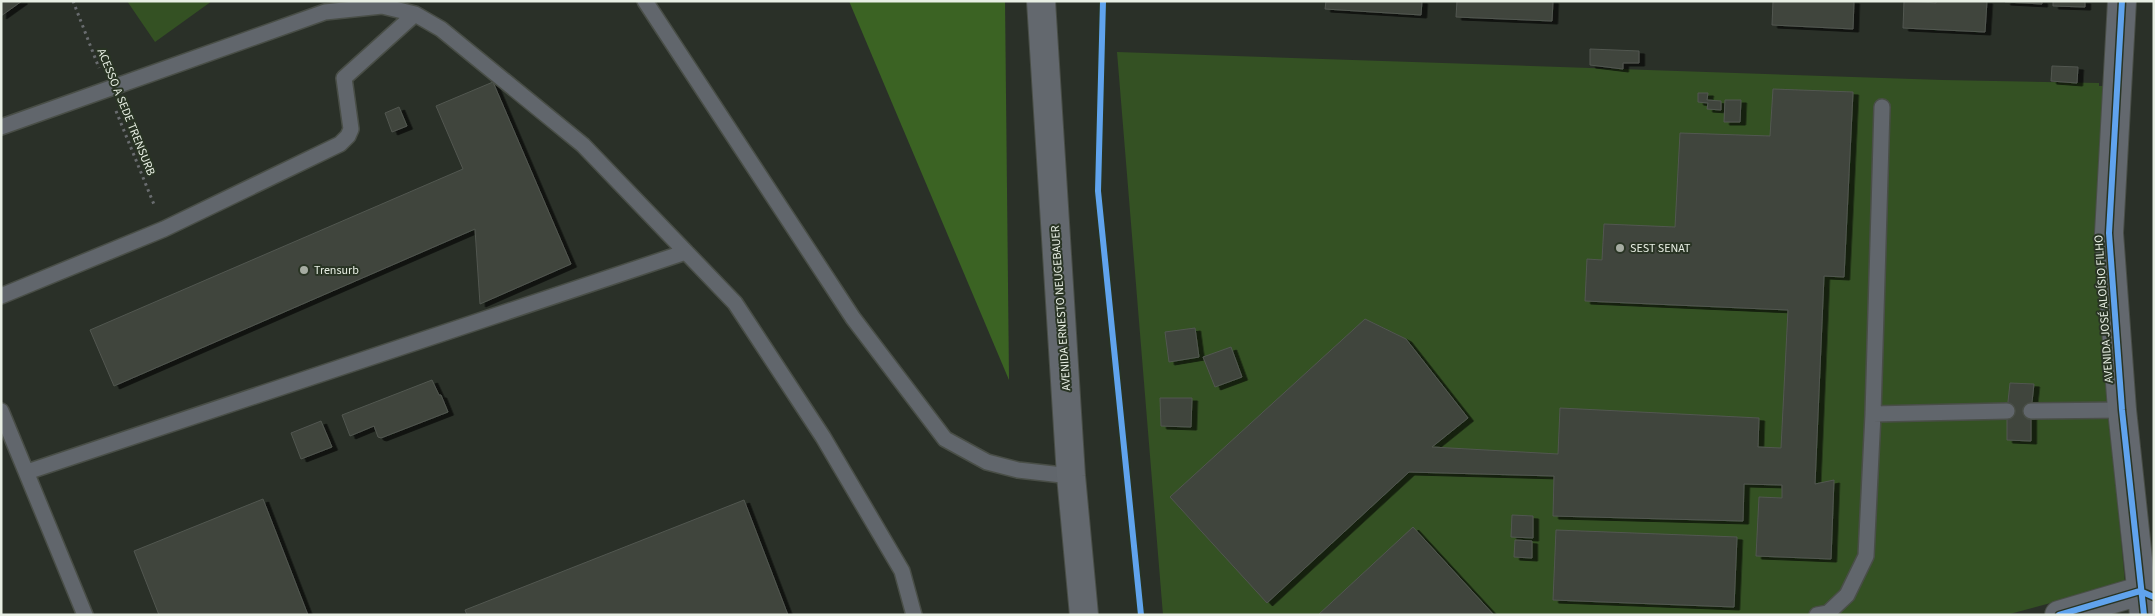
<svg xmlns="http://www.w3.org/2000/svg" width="2155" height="616" viewBox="0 0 2155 616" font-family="'Source Sans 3',sans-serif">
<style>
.green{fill:#345123}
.forest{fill:#3b6323}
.building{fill:#3f443d;stroke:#525750;filter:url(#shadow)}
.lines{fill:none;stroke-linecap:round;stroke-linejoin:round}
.lane-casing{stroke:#494e47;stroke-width:18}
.secondary-casing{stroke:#494e47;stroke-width:30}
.path{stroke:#696c6f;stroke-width:3;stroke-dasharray:2.5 4;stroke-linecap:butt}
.lane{stroke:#61666c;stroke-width:15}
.secondary{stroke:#63686e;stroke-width:28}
.cycleway-casing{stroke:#293424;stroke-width:9}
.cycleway{stroke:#60a3ed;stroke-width:6}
.poi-dot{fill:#a6aca2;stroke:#293424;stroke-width:2}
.labels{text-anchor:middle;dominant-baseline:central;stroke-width:4;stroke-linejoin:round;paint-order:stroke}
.street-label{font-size:12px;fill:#e8efe4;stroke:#293424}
.poi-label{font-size:12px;fill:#e8efe4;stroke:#293424;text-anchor:start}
</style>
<defs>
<filter id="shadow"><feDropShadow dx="5.5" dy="3" stdDeviation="0" flood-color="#0009"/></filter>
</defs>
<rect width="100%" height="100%" fill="#2a3028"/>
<path class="green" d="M 127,1 L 212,1 L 155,42 Z
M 1117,52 L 1943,80 L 2099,83 L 2099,86 L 2105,86 L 2109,410 L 2125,583 L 2006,615 L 1163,615 Z"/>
<path class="forest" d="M 849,1 L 1005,1 L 1009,380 Z"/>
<path class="building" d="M 1,1 L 22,1 L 1,16 Z
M 1326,1 L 1422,1 L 1421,15 L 1325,9 Z
M 1457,1 L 1553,1 L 1552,21 L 1456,17 Z
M 1773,1 L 1854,1 L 1853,29 L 1772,25 Z
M 1904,1 L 1936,3 L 1936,1 L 1987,1 L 1985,32 L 1903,28 Z
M 2005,1 L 2042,1 L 2042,4 L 2005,2 Z
M 2053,1 L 2085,1 L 2085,7 L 2053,6 Z
M 1590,49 L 1639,51 L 1639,63 L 1623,63 L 1623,69 L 1590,65 Z
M 2052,66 L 2078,67 L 2077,83 L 2051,81 Z
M 493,82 L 571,264 L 480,304 L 475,229 L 114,386 L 90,330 L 463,169 L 436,106 Z
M 1773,89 L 1853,92 L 1844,277 L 1824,276 L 1815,484 L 1834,480 L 1831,559 L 1756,556 L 1759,497 L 1782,498 L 1782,485 L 1744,484 L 1743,521 L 1553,516 L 1554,476 L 1409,472 L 1267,603 L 1170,497 L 1365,319 L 1406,339 L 1468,418 L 1432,447 L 1558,454 L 1560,408 L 1759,418 L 1758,447 L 1781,448 L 1788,310 L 1585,301 L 1587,259 L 1602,260 L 1604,224 L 1675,227 L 1680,133 L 1770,136 Z
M 1698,93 L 1708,93 L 1707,100 L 1721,101 L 1721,110 L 1707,109 L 1708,103 L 1698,102 Z
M 1725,100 L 1741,100 L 1740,122 L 1724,122 Z
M 399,107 L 407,126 L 392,132 L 385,113 Z
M 1195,328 L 1199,357 L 1169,362 L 1165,332 Z
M 1231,347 L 1242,377 L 1215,387 L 1203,357 Z
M 432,380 L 439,395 L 441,395 L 448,412 L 381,438 L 378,437 L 374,426 L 350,436 L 342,415 Z
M 2010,383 L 2034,384 L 2031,411 L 2031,441 L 2007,440 L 2007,411 Z
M 1160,398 L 1192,398 L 1191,427 L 1161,426 Z
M 321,421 L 332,447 L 301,459 L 291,433 Z
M 263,499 L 308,615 L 159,615 L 134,551 Z
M 744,500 L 788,615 L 467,615 L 465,610 Z
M 1512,515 L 1533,516 L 1533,538 L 1511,537 Z
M 1413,527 L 1494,615 L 1318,615 Z
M 1556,530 L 1737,537 L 1734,607 L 1553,600 Z
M 1515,540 L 1532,541 L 1532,558 L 1514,557 Z"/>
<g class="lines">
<defs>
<path id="lane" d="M 645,1 L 853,318 L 945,439 L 987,462 L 1018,470 L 1071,476
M 1,127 L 325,12 L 382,6 L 415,14 L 441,29 L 583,145 L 735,303 L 823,437 L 902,571 L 914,615
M 1,296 L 164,229 L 340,144 L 348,136 L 351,129 L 344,78 L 415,14
M 1,411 L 85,615
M 2031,411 L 2122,410
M 1873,414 L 2007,411
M 27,472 L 686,252
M 1817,615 L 1828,613 L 1847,595 L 1866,556 L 1873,414 L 1882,107"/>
<path id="secondary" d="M 1041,1 L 1071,476 L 1084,615
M 2122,1 L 2109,233 L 2122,410 L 2144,615
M 2059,615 L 2140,591 L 2154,597"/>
</defs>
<use href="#lane" class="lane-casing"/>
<use href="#secondary" class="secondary-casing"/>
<path class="path" d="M 73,1 L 99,68
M 116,111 L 155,207"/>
<use href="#lane" class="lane"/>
<use href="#secondary" class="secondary"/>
<defs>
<path id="cycleway" d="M 1103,1 L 1098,191 L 1141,615
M 2122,1 L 2109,233 L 2122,410 L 2144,615
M 2059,615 L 2140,591 L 2154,597"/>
</defs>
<use href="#cycleway" class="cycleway-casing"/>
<use href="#cycleway" class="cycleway"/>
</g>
<g class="poi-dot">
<circle cx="1620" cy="248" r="5"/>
<circle cx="304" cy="270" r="5"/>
</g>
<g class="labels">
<g class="street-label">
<text transform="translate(126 112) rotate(68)">ACESSO A SEDE TRENSURB</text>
<text transform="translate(1061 308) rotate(-94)">AVENIDA ERNESTO NEUGEBAUER</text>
<text transform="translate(2104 309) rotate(-94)">AVENIDA JOSÉ ALOÍSIO FILHO</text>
</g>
<g class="poi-label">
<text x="1630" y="248">SEST SENAT</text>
<text x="314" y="270">Trensurb</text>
</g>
</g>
<rect width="2155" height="616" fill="none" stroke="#e8efe4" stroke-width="5"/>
</svg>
